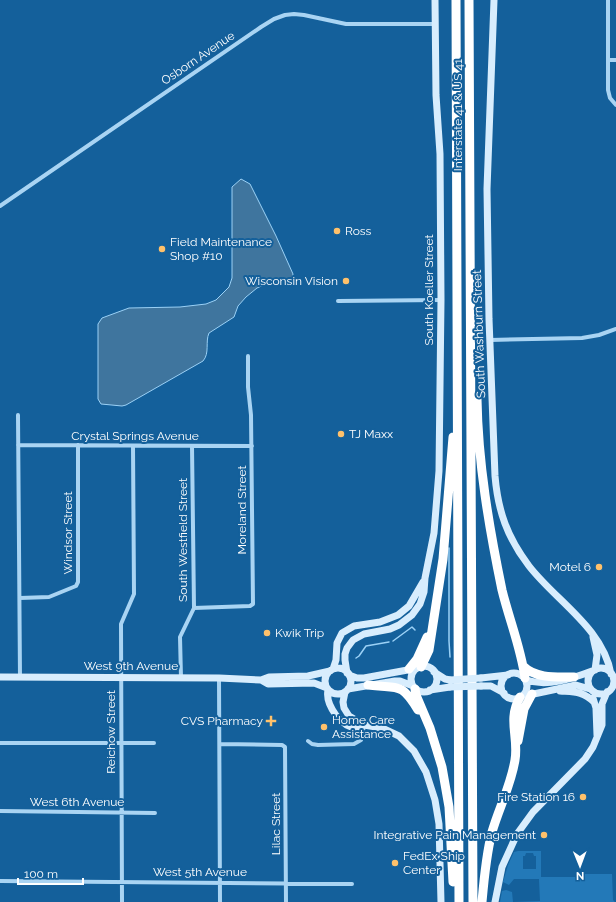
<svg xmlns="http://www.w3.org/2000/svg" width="616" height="902" viewBox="0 0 616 902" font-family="Raleway,sans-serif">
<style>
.green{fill:#2379b8;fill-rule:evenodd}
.water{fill:#3f759e;stroke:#9bd1f6}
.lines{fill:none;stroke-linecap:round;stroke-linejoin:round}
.stream{stroke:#9bd1f6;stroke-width:1.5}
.street{stroke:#a9d4f3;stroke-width:4}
.secondary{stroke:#d8edfd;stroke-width:7}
.highway{stroke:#fff;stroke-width:9}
.secondary-bridge{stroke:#d8edfd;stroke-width:7}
.poi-dot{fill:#ffc16b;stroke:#14609b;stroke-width:1.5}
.labels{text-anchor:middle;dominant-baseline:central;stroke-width:4;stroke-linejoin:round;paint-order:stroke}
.street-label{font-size:12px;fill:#fff;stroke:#14609b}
.poi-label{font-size:12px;fill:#fff;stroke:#14609b;text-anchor:start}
</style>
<rect width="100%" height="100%" fill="#14609b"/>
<path class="green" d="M 518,851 L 541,851 L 541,877 L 576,877 L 583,874 L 612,874 L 613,900 L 615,902 L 500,902 L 502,891 L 506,890 L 512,892 L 513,902 L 540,901 L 539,879 L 514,879 L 509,885 L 503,882 L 508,865 L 514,852 ZM 526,853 L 533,853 L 534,856 L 536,856 L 536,869 L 523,869 L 523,856 L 525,856 Z"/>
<path class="water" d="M 241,179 L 250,184 L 276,236 L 293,274 L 292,280 L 288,281 L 283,281 L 266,284 L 257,288 L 246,297 L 238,306 L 234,317 L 209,333 C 205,342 210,353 203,361 L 126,405 L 122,406 L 101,404 L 98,399 L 98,324 L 102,318 L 129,308 L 180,307 L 206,304 L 216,300 L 229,287 L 232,278 L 232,187 Z"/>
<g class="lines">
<path class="stream" d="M 449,548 L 449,641 L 450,657
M 393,641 L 412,627 L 415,630
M 356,658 L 359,656 L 366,646 L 389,642"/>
<path class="street" d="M 608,0 L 608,90 L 610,98 L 616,105
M 608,60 L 616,60
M 0,206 L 261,27 L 274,19 L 285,15 L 294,14 L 304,15 L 346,24 L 436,24
M 338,301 L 441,300
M 490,340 L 582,338 L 599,335 L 616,329
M 18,415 L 20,677
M 18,445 L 252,446
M 20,598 L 49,597 L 76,586 L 78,582 L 78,445
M 194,608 L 250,606 L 253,604 L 251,415 L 248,387 L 248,356
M 181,678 L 180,637 L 194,608 L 192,446
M 219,678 L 220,902
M 308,741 L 312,744 L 318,745 L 354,744 L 361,740 L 364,726
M 0,743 L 154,743
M 220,744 L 282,745 L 285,747 L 286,902
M 0,811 L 155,813
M 0,881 L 352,884
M 122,902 L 121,624 L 134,594 L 133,446"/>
<path class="secondary" d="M 494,0 L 487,189 L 489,319 L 495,476 C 498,511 507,537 529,566 C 556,601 603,628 611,674
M 593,637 L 597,655 L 595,670
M411 679a13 13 0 1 1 26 0a13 13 0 1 1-26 0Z
M325 681a13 13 0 1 1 26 0a13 13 0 1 1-26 0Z
M588 681a13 13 0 1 1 26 0a13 13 0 1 1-26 0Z
M 333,669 L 336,660 L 337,643 L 342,633 L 354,626 L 380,622 L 398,615 L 409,606 L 423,582
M 434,672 L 445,679 L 450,680
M 347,673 L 345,660 L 345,654 L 347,648 L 353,640 L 364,634 L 390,629 L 399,625 L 412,615 L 420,604 L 424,592 L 425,578 L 434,533 L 439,471 L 441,300 L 440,154 L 436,95 L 435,0
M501 686a13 13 0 1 1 26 0a13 13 0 1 1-26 0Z
M 349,675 L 357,678 L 364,678 L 413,669
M 0,677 L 219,678 L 261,680 L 268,684 L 314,683 L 327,688
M 481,678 L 508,675
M 261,680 L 269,677 L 308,676 L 330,671
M 526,680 C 547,687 571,679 592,671
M 481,686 L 491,686 L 504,693
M 348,689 L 395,681 L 400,681 L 413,686
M 328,690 C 325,705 342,729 358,728 C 360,728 362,726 364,725
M 430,690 L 450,687
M 560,691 C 574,692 583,691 594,702
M 345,692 L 343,702 L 344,708 L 349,716 L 364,725 L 382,728 L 399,736 L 414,751 L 426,772 L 435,800 L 439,824 L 441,902
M 529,695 L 576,685 L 590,689
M 593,698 L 596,708 L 597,735
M 495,902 L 502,867 L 517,834 L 533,812 L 585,759 L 593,747 L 602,725 L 602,704 L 607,692"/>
<path class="highway" d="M 456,0 L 459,902
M 469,0 L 473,902
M 477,399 C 478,463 489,527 502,590 C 509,619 521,648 525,678
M 523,666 C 536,679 557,677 574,677
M 421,667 L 429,650 L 443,559 L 453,437
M 409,669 L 417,659 L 427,637
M 368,685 C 398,689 401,681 418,710
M 415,689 L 416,695 L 430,728 L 442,767 L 449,807 L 453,882
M 518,741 L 524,709 L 532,694
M 482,902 C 484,879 486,855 492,832 C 499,808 511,785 515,760 C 519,737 507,720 520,697"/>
<path class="secondary-bridge" d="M 450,680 L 481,678
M 450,687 L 481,686"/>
</g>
<g class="poi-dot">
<circle cx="337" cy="231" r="4"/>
<circle cx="162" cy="249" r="4"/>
<circle cx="346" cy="281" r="4"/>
<circle cx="341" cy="434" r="4"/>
<circle cx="599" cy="567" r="4"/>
<circle cx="267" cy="633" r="4"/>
<path d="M269 715h4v4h4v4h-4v4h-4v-4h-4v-4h4z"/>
<circle cx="324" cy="727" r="4"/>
<circle cx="583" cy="797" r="4"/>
<circle cx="544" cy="835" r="4"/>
<circle cx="395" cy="863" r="4"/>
</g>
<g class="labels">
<g class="street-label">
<text transform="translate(198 58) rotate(-34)">Osborn Avenue</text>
<text transform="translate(458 115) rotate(-90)">Interstate 41 &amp; US 41</text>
<text transform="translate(429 290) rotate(-90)">South Koeller Street</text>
<text transform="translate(479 334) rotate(-92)">South Washburn Street</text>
<text x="135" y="436">Crystal Springs Avenue</text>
<text transform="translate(242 510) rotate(-90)">Moreland Street</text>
<text transform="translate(68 533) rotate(-90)">Windsor Street</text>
<text transform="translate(183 540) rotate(-90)">South Westfield Street</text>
<text x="131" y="666">West 9th Avenue</text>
<text transform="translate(111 732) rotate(-90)">Reichow Street</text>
<text x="77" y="802">West 6th Avenue</text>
<text transform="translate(276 824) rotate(-90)">Lilac Street</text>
<text x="200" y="872">West 5th Avenue</text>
</g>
<g class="poi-label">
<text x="345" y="231">Ross</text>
<text x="170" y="242">Field Maintenance<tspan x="170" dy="14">Shop #10</tspan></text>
<text x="338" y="281" text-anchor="end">Wisconsin Vision</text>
<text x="349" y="434">TJ Maxx</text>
<text x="591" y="567" text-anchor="end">Motel 6</text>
<text x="275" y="633">Kwik Trip</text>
<text x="332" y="720">Home Care<tspan x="332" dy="14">Assistance</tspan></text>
<text x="263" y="721" text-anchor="end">CVS Pharmacy</text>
<text x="575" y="797" text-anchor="end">Fire Station 16</text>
<text x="536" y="835" text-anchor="end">Integrative Pain Management</text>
<text x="403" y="856">FedEx Ship<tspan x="403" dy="14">Center</tspan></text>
</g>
</g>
<g transform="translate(580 866) rotate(179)" stroke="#14609b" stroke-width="3" paint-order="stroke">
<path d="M0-3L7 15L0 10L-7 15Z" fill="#ffffff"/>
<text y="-6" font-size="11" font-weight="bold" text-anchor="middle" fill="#ffffff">N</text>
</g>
<path d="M18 878v6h65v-6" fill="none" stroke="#ffffff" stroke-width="2"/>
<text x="24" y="878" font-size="12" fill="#ffffff" stroke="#14609b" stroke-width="3" paint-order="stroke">100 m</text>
</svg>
